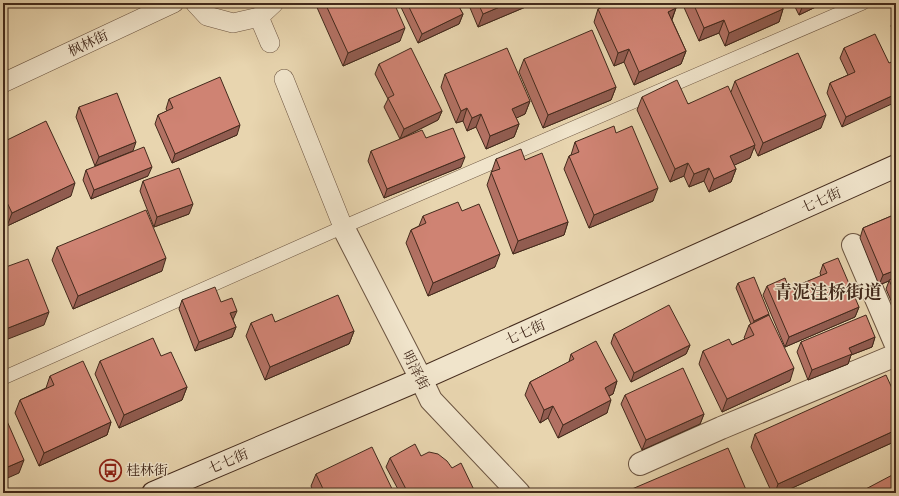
<svg xmlns="http://www.w3.org/2000/svg" width="899" height="496" viewBox="0 0 899 496" font-family="'EB Garamond','Noto Serif SC',serif">
<style>
.lines{fill:none;stroke-linecap:round;stroke-linejoin:round}
.service-casing{stroke:#6c5541;stroke-width:14}
.pedestrian-casing{stroke:#6c5541;stroke-width:20}
.minor-casing{stroke:#6c5541;stroke-width:24}
.tertiary-casing{stroke:#6c5541;stroke-width:24}
.secondary-casing{stroke:#432a1c;stroke-width:24}
.service{stroke:#f0e4cb;stroke-width:13}
.pedestrian{stroke:#f0e4cb;stroke-width:19}
.minor{stroke:#f0e4cb;stroke-width:22}
.tertiary{stroke:#f0e4cb;stroke-width:22}
.secondary{stroke:#f0e4cb;stroke-width:22}
.wall{fill:#b27163;stroke:#432a1c}
.shaded-wall{fill:#915c50;stroke:#432a1c}
.building{fill:#cf8373;stroke:#432a1c}
.labels{text-anchor:middle;dominant-baseline:central;stroke-width:3;stroke-linejoin:round;paint-order:stroke}
.street-label{font-size:14px;fill:#432a1c;stroke:#f0e4cb}
.poi-label{font-size:14px;fill:#432a1c;stroke:#f0e4cb;text-anchor:start}
.district-label{font-size:18px;font-weight:bold;fill:#432a1c;stroke:#f0e4cb}
</style>
<rect width="100%" height="100%" fill="#e8d5af"/>
<filter id="stains"><feTurbulence type="fractalNoise" baseFrequency=".005" numOctaves="4"/><feColorMatrix values="0 0 0 0 .2 0 0 0 0 .09 0 0 0 0 .02 0 0 0 .5 -.17"/></filter>
<radialGradient id="worn" r=".72"><stop offset=".6" stop-color="#630" stop-opacity="0"/><stop offset="1" stop-color="#630" stop-opacity=".3"/></radialGradient>
<g class="lines">
<defs>
<path id="service" d="M 3,378 L 343,227 L 863,3"/>
<path id="pedestrian" d="M 195,3 L 207,16 L 233,23 L 259,17 L 274,3
M 259,17 L 270,43
M 284,79 L 343,227
M 3,83 L 174,3"/>
<path id="minor" d="M 853,245 L 896,345
M 640,464 L 721,428 L 896,355"/>
<path id="tertiary" d="M 343,227 L 421,379 L 431,400 L 519,493"/>
<path id="secondary" d="M 153,493 L 421,379 L 896,166"/>
</defs>
<use href="#service" class="service-casing"/>
<use href="#pedestrian" class="pedestrian-casing"/>
<use href="#minor" class="minor-casing"/>
<use href="#tertiary" class="tertiary-casing"/>
<use href="#secondary" class="secondary-casing"/>
<use href="#service" class="service"/>
<use href="#pedestrian" class="pedestrian"/>
<use href="#minor" class="minor"/>
<use href="#tertiary" class="tertiary"/>
<use href="#secondary" class="secondary"/>
</g>
<path class="wall" d="M 315,3 L 394,3 L 400,41 L 343,66 Z
M 399,3 L 457,3 L 463,14 L 459,24 L 418,43 Z
M 468,3 L 535,3 L 478,27 Z
M 682,3 L 781,3 L 783,9 L 779,22 L 725,46 L 719,33 L 699,41 Z
M 793,3 L 824,3 L 799,15 Z
M 676,8 L 672,20 L 686,51 L 681,64 L 634,85 L 624,62 L 614,66 L 594,22 L 598,9 Z
M 896,13 L 896,37 L 891,26 Z
M 844,48 L 889,63 L 842,127 L 827,93 L 830,83 L 848,75 L 840,58 Z
M 524,59 L 616,87 L 611,100 L 543,128 L 519,72 Z
M 379,64 L 442,111 L 438,120 L 400,139 L 384,107 L 388,99 L 375,74 Z
M 445,74 L 530,101 L 525,114 L 516,118 L 519,124 L 514,137 L 486,149 L 476,127 L 467,131 L 463,121 L 456,123 L 441,87 Z
M 735,81 L 821,128 L 758,156 L 754,147 L 750,158 L 734,165 L 736,169 L 731,182 L 709,192 L 704,181 L 689,187 L 684,176 L 670,182 L 637,110 L 642,97 L 688,104 L 731,92 Z
M 169,99 L 237,135 L 172,163 L 155,124 L 158,115 L 167,111 L 166,109 Z
M 79,107 L 133,151 L 95,166 L 76,117 Z
M 616,133 L 653,201 L 589,228 L 564,169 L 569,156 L 571,155 L 575,142 Z
M 426,138 L 461,167 L 384,198 L 368,161 L 371,151 Z
M 3,142 L 71,196 L 7,226 L 3,217 Z
M 496,159 L 525,160 L 568,222 L 564,235 L 513,254 L 487,185 Z
M 86,170 L 148,176 L 91,199 L 83,180 Z
M 143,181 L 189,214 L 154,227 L 140,191 Z
M 896,214 L 896,312 L 886,289 L 889,281 L 879,285 L 860,238 L 863,228 Z
M 423,216 L 495,267 L 428,296 L 406,243 L 411,230 L 419,226 Z
M 57,247 L 162,271 L 73,309 L 52,260 Z
M 823,264 L 859,307 L 855,317 L 785,347 L 763,295 L 767,286 L 789,289 L 821,276 L 820,273 Z
M 738,283 L 769,316 L 790,381 L 722,412 L 699,364 L 703,351 L 732,345 L 745,339 L 744,338 L 749,325 L 751,324 L 736,288 Z
M 182,300 L 221,302 L 233,320 L 236,327 L 232,337 L 195,351 L 179,309 Z
M 275,322 L 354,331 L 349,344 L 265,380 L 246,336 L 251,323 Z
M 614,334 L 690,345 L 686,354 L 631,382 L 611,343 Z
M 875,337 L 872,347 L 851,355 L 848,364 L 808,380 L 797,352 L 801,342 Z
M 571,354 L 617,381 L 613,394 L 609,396 L 607,413 L 558,438 L 548,418 L 540,423 L 525,395 L 530,382 L 569,362 Z
M 161,356 L 187,387 L 182,400 L 119,428 L 95,374 L 100,361 Z
M 50,376 L 111,422 L 107,435 L 39,466 L 15,413 L 20,400 L 46,388 Z
M 625,395 L 704,414 L 700,424 L 642,450 L 621,404 Z
M 896,397 L 896,441 L 781,493 L 772,493 L 751,447 L 755,434 Z
M 421,456 L 475,493 L 400,493 L 386,467 L 390,458 Z
M 316,474 L 394,493 L 314,493 L 311,486 Z"/>
<path class="shaded-wall" d="M 509,3 L 535,3 L 478,27 L 483,14 Z
M 808,3 L 824,3 L 799,15 L 803,5 Z
M 676,8 L 671,21 L 668,12 Z
M 783,9 L 779,22 L 725,46 L 729,33 Z
M 463,14 L 459,24 L 418,43 L 422,34 Z
M 6,17 L 3,25 L 3,18 Z
M 724,20 L 719,33 L 699,41 L 704,28 Z
M 405,28 L 400,41 L 343,66 L 348,53 Z
M 629,49 L 624,62 L 614,66 L 618,53 Z
M 686,51 L 681,64 L 634,85 L 639,72 Z
M 616,87 L 611,100 L 543,128 L 548,115 Z
M 896,94 L 896,102 L 842,127 L 846,117 Z
M 530,101 L 525,114 L 508,122 L 512,109 Z
M 467,108 L 463,121 L 456,123 L 461,111 Z
M 442,111 L 438,120 L 400,139 L 404,129 Z
M 481,114 L 476,127 L 467,131 L 472,118 Z
M 826,115 L 821,128 L 758,156 L 763,143 Z
M 519,124 L 514,137 L 486,149 L 490,136 Z
M 240,125 L 237,135 L 172,163 L 175,154 Z
M 136,142 L 133,151 L 95,166 L 99,157 Z
M 755,145 L 750,158 L 726,169 L 730,156 Z
M 465,157 L 461,167 L 384,198 L 387,189 Z
M 688,163 L 684,176 L 670,182 L 675,169 Z
M 152,167 L 148,176 L 91,199 L 94,190 Z
M 709,168 L 704,181 L 689,187 L 694,174 Z
M 736,169 L 731,182 L 709,192 L 714,179 Z
M 75,183 L 71,196 L 7,226 L 12,213 Z
M 658,188 L 653,201 L 589,228 L 594,215 Z
M 193,204 L 189,214 L 154,227 L 157,217 Z
M 568,222 L 564,235 L 513,254 L 518,241 Z
M 500,254 L 495,267 L 428,296 L 433,283 Z
M 166,258 L 162,271 L 73,309 L 78,296 Z
M 896,270 L 896,278 L 879,285 L 883,275 Z
M 859,307 L 855,317 L 785,347 L 789,337 Z
M 237,311 L 233,320 L 230,313 Z
M 49,312 L 44,325 L 3,341 L 3,330 Z
M 769,314 L 768,319 L 752,326 L 754,321 Z
M 236,327 L 232,337 L 195,351 L 199,342 Z
M 354,331 L 349,344 L 265,380 L 270,367 Z
M 875,337 L 872,347 L 851,355 L 848,364 L 808,380 L 812,370 L 849,348 Z
M 690,345 L 686,354 L 631,382 L 634,373 Z
M 794,368 L 790,381 L 722,412 L 727,399 Z
M 617,381 L 613,394 L 600,400 L 605,388 Z
M 187,387 L 182,400 L 119,428 L 124,415 Z
M 611,400 L 607,413 L 558,438 L 563,425 Z
M 553,406 L 548,418 L 540,423 L 544,410 Z
M 704,414 L 700,424 L 642,450 L 646,440 Z
M 111,422 L 107,435 L 39,466 L 44,453 Z
M 896,430 L 896,441 L 781,493 L 775,493 L 778,484 Z
M 24,460 L 19,473 L 3,480 L 3,469 Z"/>
<path class="building" d="M 325,3 L 394,3 L 405,28 L 348,53 Z
M 407,3 L 457,3 L 463,14 L 422,34 Z
M 478,3 L 509,3 L 483,14 Z
M 611,3 L 674,3 L 676,8 L 668,12 L 686,51 L 639,72 L 629,49 L 618,53 L 598,9 Z
M 693,3 L 781,3 L 783,9 L 729,33 L 724,20 L 704,28 Z
M 802,3 L 808,3 L 803,5 Z
M 3,10 L 6,17 L 3,18 Z
M 592,30 L 616,87 L 548,115 L 524,59 Z
M 875,34 L 889,63 L 896,60 L 896,94 L 846,117 L 830,83 L 855,72 L 844,48 Z
M 411,48 L 442,111 L 404,129 L 388,98 L 394,95 L 379,64 Z
M 507,48 L 530,101 L 512,109 L 519,124 L 490,136 L 481,114 L 472,118 L 467,108 L 461,111 L 445,74 Z
M 798,53 L 826,115 L 763,143 L 735,81 Z
M 220,77 L 240,125 L 175,154 L 158,115 L 173,108 L 169,99 Z
M 677,80 L 688,104 L 728,86 L 755,145 L 730,156 L 736,169 L 714,179 L 709,168 L 694,174 L 688,163 L 675,169 L 642,97 Z
M 117,93 L 136,142 L 99,157 L 79,107 Z
M 46,121 L 75,183 L 12,213 L 3,194 L 3,142 Z
M 614,126 L 616,133 L 632,126 L 658,188 L 594,215 L 569,156 L 579,152 L 575,142 Z
M 453,128 L 465,157 L 387,189 L 371,151 L 422,130 L 426,138 Z
M 144,147 L 152,167 L 94,190 L 86,170 Z
M 521,149 L 525,160 L 542,153 L 568,222 L 518,241 L 491,172 L 500,169 L 496,159 Z
M 179,168 L 193,204 L 157,217 L 143,181 Z
M 458,202 L 462,211 L 479,204 L 500,254 L 433,283 L 411,230 L 426,223 L 423,216 Z
M 146,210 L 166,258 L 78,296 L 57,247 Z
M 896,214 L 896,270 L 883,275 L 863,228 Z
M 838,258 L 859,307 L 789,337 L 767,286 L 785,278 L 789,289 L 827,273 L 823,264 Z
M 28,259 L 49,312 L 3,330 L 3,268 Z
M 754,277 L 769,314 L 754,321 L 738,283 Z
M 896,277 L 896,295 L 889,280 Z
M 215,287 L 221,302 L 232,298 L 237,311 L 230,313 L 236,327 L 199,342 L 182,300 Z
M 338,295 L 354,331 L 270,367 L 251,323 L 272,314 L 275,322 Z
M 669,305 L 690,345 L 634,373 L 614,334 Z
M 769,315 L 794,368 L 727,399 L 703,351 L 729,339 L 732,345 L 754,335 L 749,325 Z
M 866,315 L 875,337 L 849,348 L 852,354 L 812,370 L 801,342 Z
M 153,338 L 161,356 L 171,352 L 187,387 L 124,415 L 100,361 Z
M 596,341 L 617,381 L 605,388 L 611,400 L 563,425 L 553,406 L 544,410 L 530,382 L 574,359 L 571,354 Z
M 83,361 L 111,422 L 44,453 L 20,400 L 54,385 L 50,376 Z
M 683,368 L 704,414 L 646,440 L 625,395 Z
M 886,375 L 896,397 L 896,430 L 778,484 L 755,434 Z
M 3,412 L 24,460 L 3,469 Z
M 415,444 L 421,456 L 429,452 L 438,454 L 447,461 L 452,468 L 461,463 L 475,492 L 474,493 L 408,493 L 390,458 Z
M 372,447 L 394,493 L 325,493 L 316,474 Z
M 728,448 L 747,492 L 743,493 L 625,493 L 625,492 Z
M 896,473 L 896,493 L 863,493 L 862,491 Z
M 307,489 L 309,493 L 297,493 Z
M 278,490 L 283,493 L 269,493 Z"/>
<defs>
<symbol id="bus-ring" viewBox="-11 -11 22 22"><circle r="9.5" fill="#f0e4cb" stroke="#8f2418" stroke-width="1.5"/><path d="M-5-6H5V4H4V6H2V4H-2V6H-4V4H-5ZM-3.5-4V0h7V-4ZM-3.5 1.2v1.5H-2V1.2ZM2 1.2v1.5H3.5V1.2Z" fill="#8f2418"/></symbol>
</defs>
<g fill-rule="evenodd">
<use href="#bus-ring" x="98" y="458" width="25" height="25"/>
</g>
<g class="labels">
<g class="street-label">
<text transform="translate(88 43) rotate(-25)">枫林街</text>
<text transform="translate(821 200) rotate(-24)">七七街</text>
<text transform="translate(525 332) rotate(-24)">七七街</text>
<text transform="translate(416 370) rotate(63)">明泽街</text>
<text transform="translate(228 461) rotate(-23)">七七街</text>
</g>
<g class="poi-label">
<text x="126" y="470">桂林街</text>
</g>
<g class="district-label">
<text x="828" y="291">青泥洼桥街道</text>
</g>
</g>
<rect width="899" height="496" fill="none" stroke="#e8d5af" stroke-width="16"/>
<rect x="4" y="4" width="891" height="488" fill="none" stroke="#432a1c" stroke-width="2"/>
<rect x="8" y="8" width="883" height="480" fill="none" stroke="#432a1c"/>
<rect width="100%" height="100%" filter="url(#stains)"/>
<rect width="100%" height="100%" fill="url(#worn)"/>
</svg>
